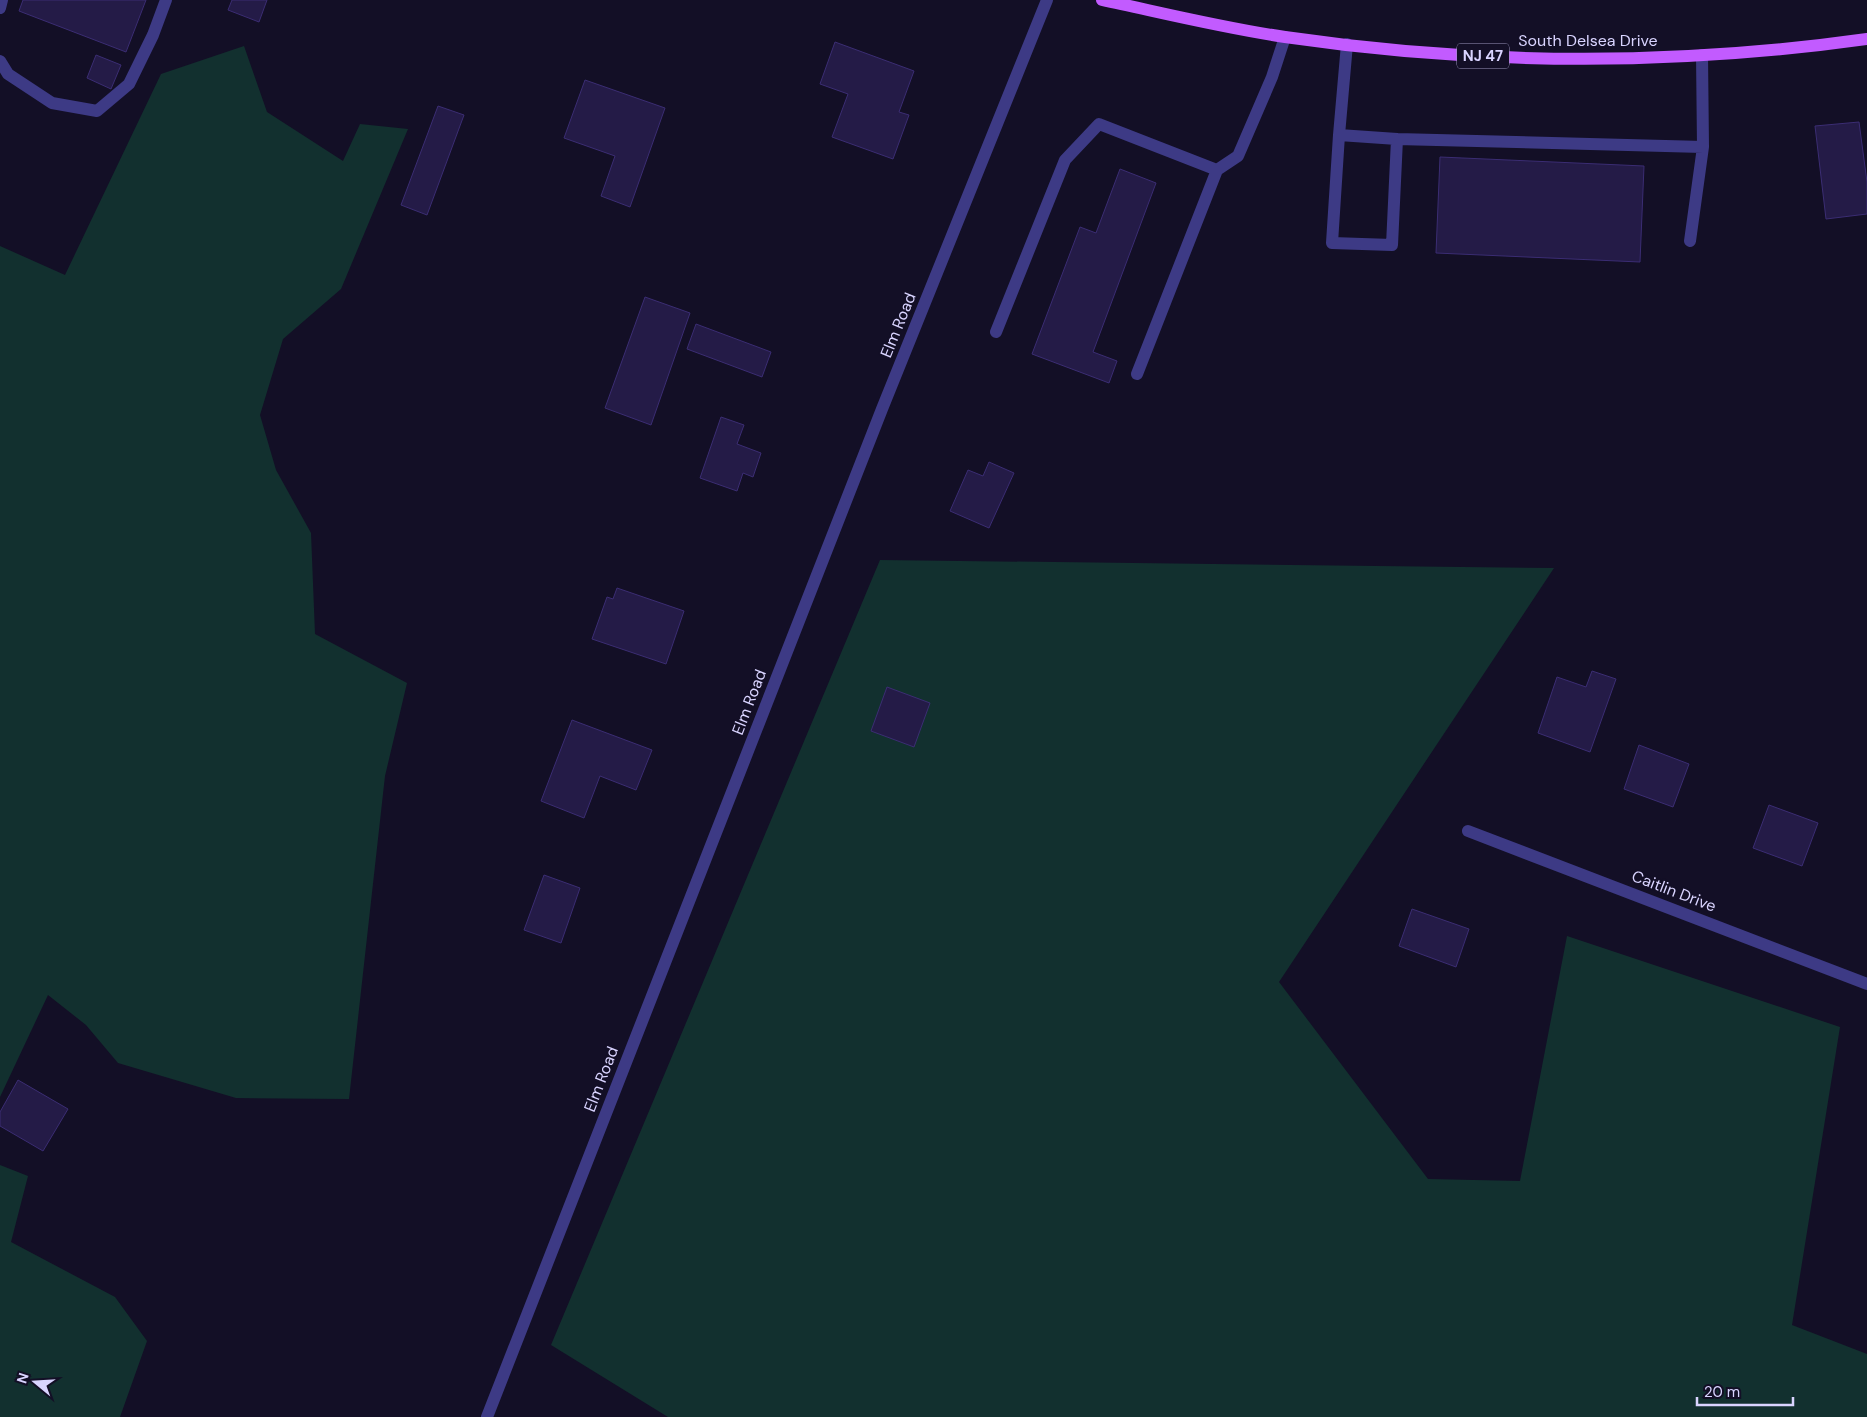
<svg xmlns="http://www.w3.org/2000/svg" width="1867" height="1417" viewBox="0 0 1867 1417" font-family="'DM Sans',sans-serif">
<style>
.green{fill:#12302f}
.building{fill:#241b47;stroke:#3b2d73}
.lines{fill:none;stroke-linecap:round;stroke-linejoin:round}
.minor{stroke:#3d3a85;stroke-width:12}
.major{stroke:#c25bff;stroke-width:12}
.labels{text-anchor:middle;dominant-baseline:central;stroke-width:4;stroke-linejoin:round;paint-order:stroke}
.shield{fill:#130f26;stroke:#9e99be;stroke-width:1}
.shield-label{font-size:15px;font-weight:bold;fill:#d9d4ff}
.street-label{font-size:16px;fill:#d9d4ff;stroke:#130f26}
</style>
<rect width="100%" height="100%" fill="#130f26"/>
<path class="green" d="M 244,46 L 267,112 L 343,161 L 360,124 L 408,129 L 341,289 L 283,339 L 260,415 L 276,470 L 311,533 L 315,634 L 407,683 L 385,776 L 349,1099 L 236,1098 L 118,1063 L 86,1025 L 48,995 L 0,1097 L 0,246 L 65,275 L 161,74 Z
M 880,560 L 1554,568 L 1279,982 L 1428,1179 L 1520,1181 L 1567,936 L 1840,1027 L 1792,1325 L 1867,1354 L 1867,1417 L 668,1417 L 551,1345 Z
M 0,1165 L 28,1176 L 11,1242 L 115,1297 L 147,1341 L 120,1417 L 0,1417 Z"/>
<path class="building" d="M 23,0 L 146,0 L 126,52 L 19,11 Z
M 232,0 L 267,0 L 259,22 L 228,10 Z
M 835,42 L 914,71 L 899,112 L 909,115 L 893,159 L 832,137 L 848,94 L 820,84 Z
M 96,55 L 121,65 L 111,89 L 87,78 Z
M 585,80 L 665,108 L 630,207 L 601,196 L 615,156 L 564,138 Z
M 438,106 L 464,115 L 427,215 L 401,205 Z
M 1859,122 L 1867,182 L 1867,214 L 1826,219 L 1815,126 Z
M 1440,157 L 1644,166 L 1640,262 L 1436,253 Z
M 1120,169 L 1156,183 L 1093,352 L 1117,361 L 1109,383 L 1032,354 L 1080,227 L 1096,233 Z
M 645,297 L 690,313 L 651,425 L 605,408 Z
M 696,324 L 771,352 L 762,377 L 687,349 Z
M 721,417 L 744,425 L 737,444 L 761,453 L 753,477 L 743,473 L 737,491 L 700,478 Z
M 989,462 L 1014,473 L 989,528 L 950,511 L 968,470 L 983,476 Z
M 617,588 L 684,611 L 666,664 L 592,639 L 607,597 L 613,599 Z
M 1592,671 L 1616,679 L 1590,752 L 1538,733 L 1557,677 L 1586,687 Z
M 887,687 L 930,703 L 914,747 L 871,731 Z
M 572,720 L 652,750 L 636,790 L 600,776 L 584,818 L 541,801 Z
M 1639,745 L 1689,764 L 1673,807 L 1624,789 Z
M 1769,805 L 1818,823 L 1802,866 L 1753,848 Z
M 544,875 L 580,888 L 561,943 L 524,930 Z
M 1412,909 L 1469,929 L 1456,967 L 1399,946 Z
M 18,1080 L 68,1109 L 43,1151 L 0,1126 L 0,1112 Z"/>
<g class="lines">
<path class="minor" d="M 0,8 L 2,0
M 1347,44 L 1339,135 L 1332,243 L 1392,245 L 1397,139 L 1703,147 L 1702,55
M 0,61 L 8,74 L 52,103 L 97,111 L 129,84 L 153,35 L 166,0
M 1339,135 L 1397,139
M 1690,241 L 1703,147
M 996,332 L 1065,160 L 1099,124 L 1217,170 L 1238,156 L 1272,77 L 1285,37
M 1137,374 L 1217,170
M 1468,831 L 1867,984
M 487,1417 L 882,409 L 1047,0"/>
<path class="major" d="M 1102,0 C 1163,13 1223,28 1285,37 C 1477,65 1675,66 1867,39"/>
</g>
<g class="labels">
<rect class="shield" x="1457" y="43.5" width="52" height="25" rx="4"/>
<g class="shield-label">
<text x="1483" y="56">NJ 47</text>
</g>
<g class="street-label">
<text x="1588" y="40">South Delsea Drive</text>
<text transform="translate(898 325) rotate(-68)">Elm Road</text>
<text transform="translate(749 702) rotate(-69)">Elm Road</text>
<text transform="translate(1674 891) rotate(21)">Caitlin Drive</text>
<text transform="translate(601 1079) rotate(-69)">Elm Road</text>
</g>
</g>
<g transform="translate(35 1382) rotate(288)" stroke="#130f26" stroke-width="4" paint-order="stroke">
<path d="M0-4L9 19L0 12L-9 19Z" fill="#d9d4ff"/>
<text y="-8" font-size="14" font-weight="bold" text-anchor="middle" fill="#d9d4ff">N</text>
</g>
<path d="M1697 1397v8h96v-8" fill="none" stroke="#d9d4ff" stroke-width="2.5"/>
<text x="1704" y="1397" font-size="15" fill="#d9d4ff" stroke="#130f26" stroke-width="4" paint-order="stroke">20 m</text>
</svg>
